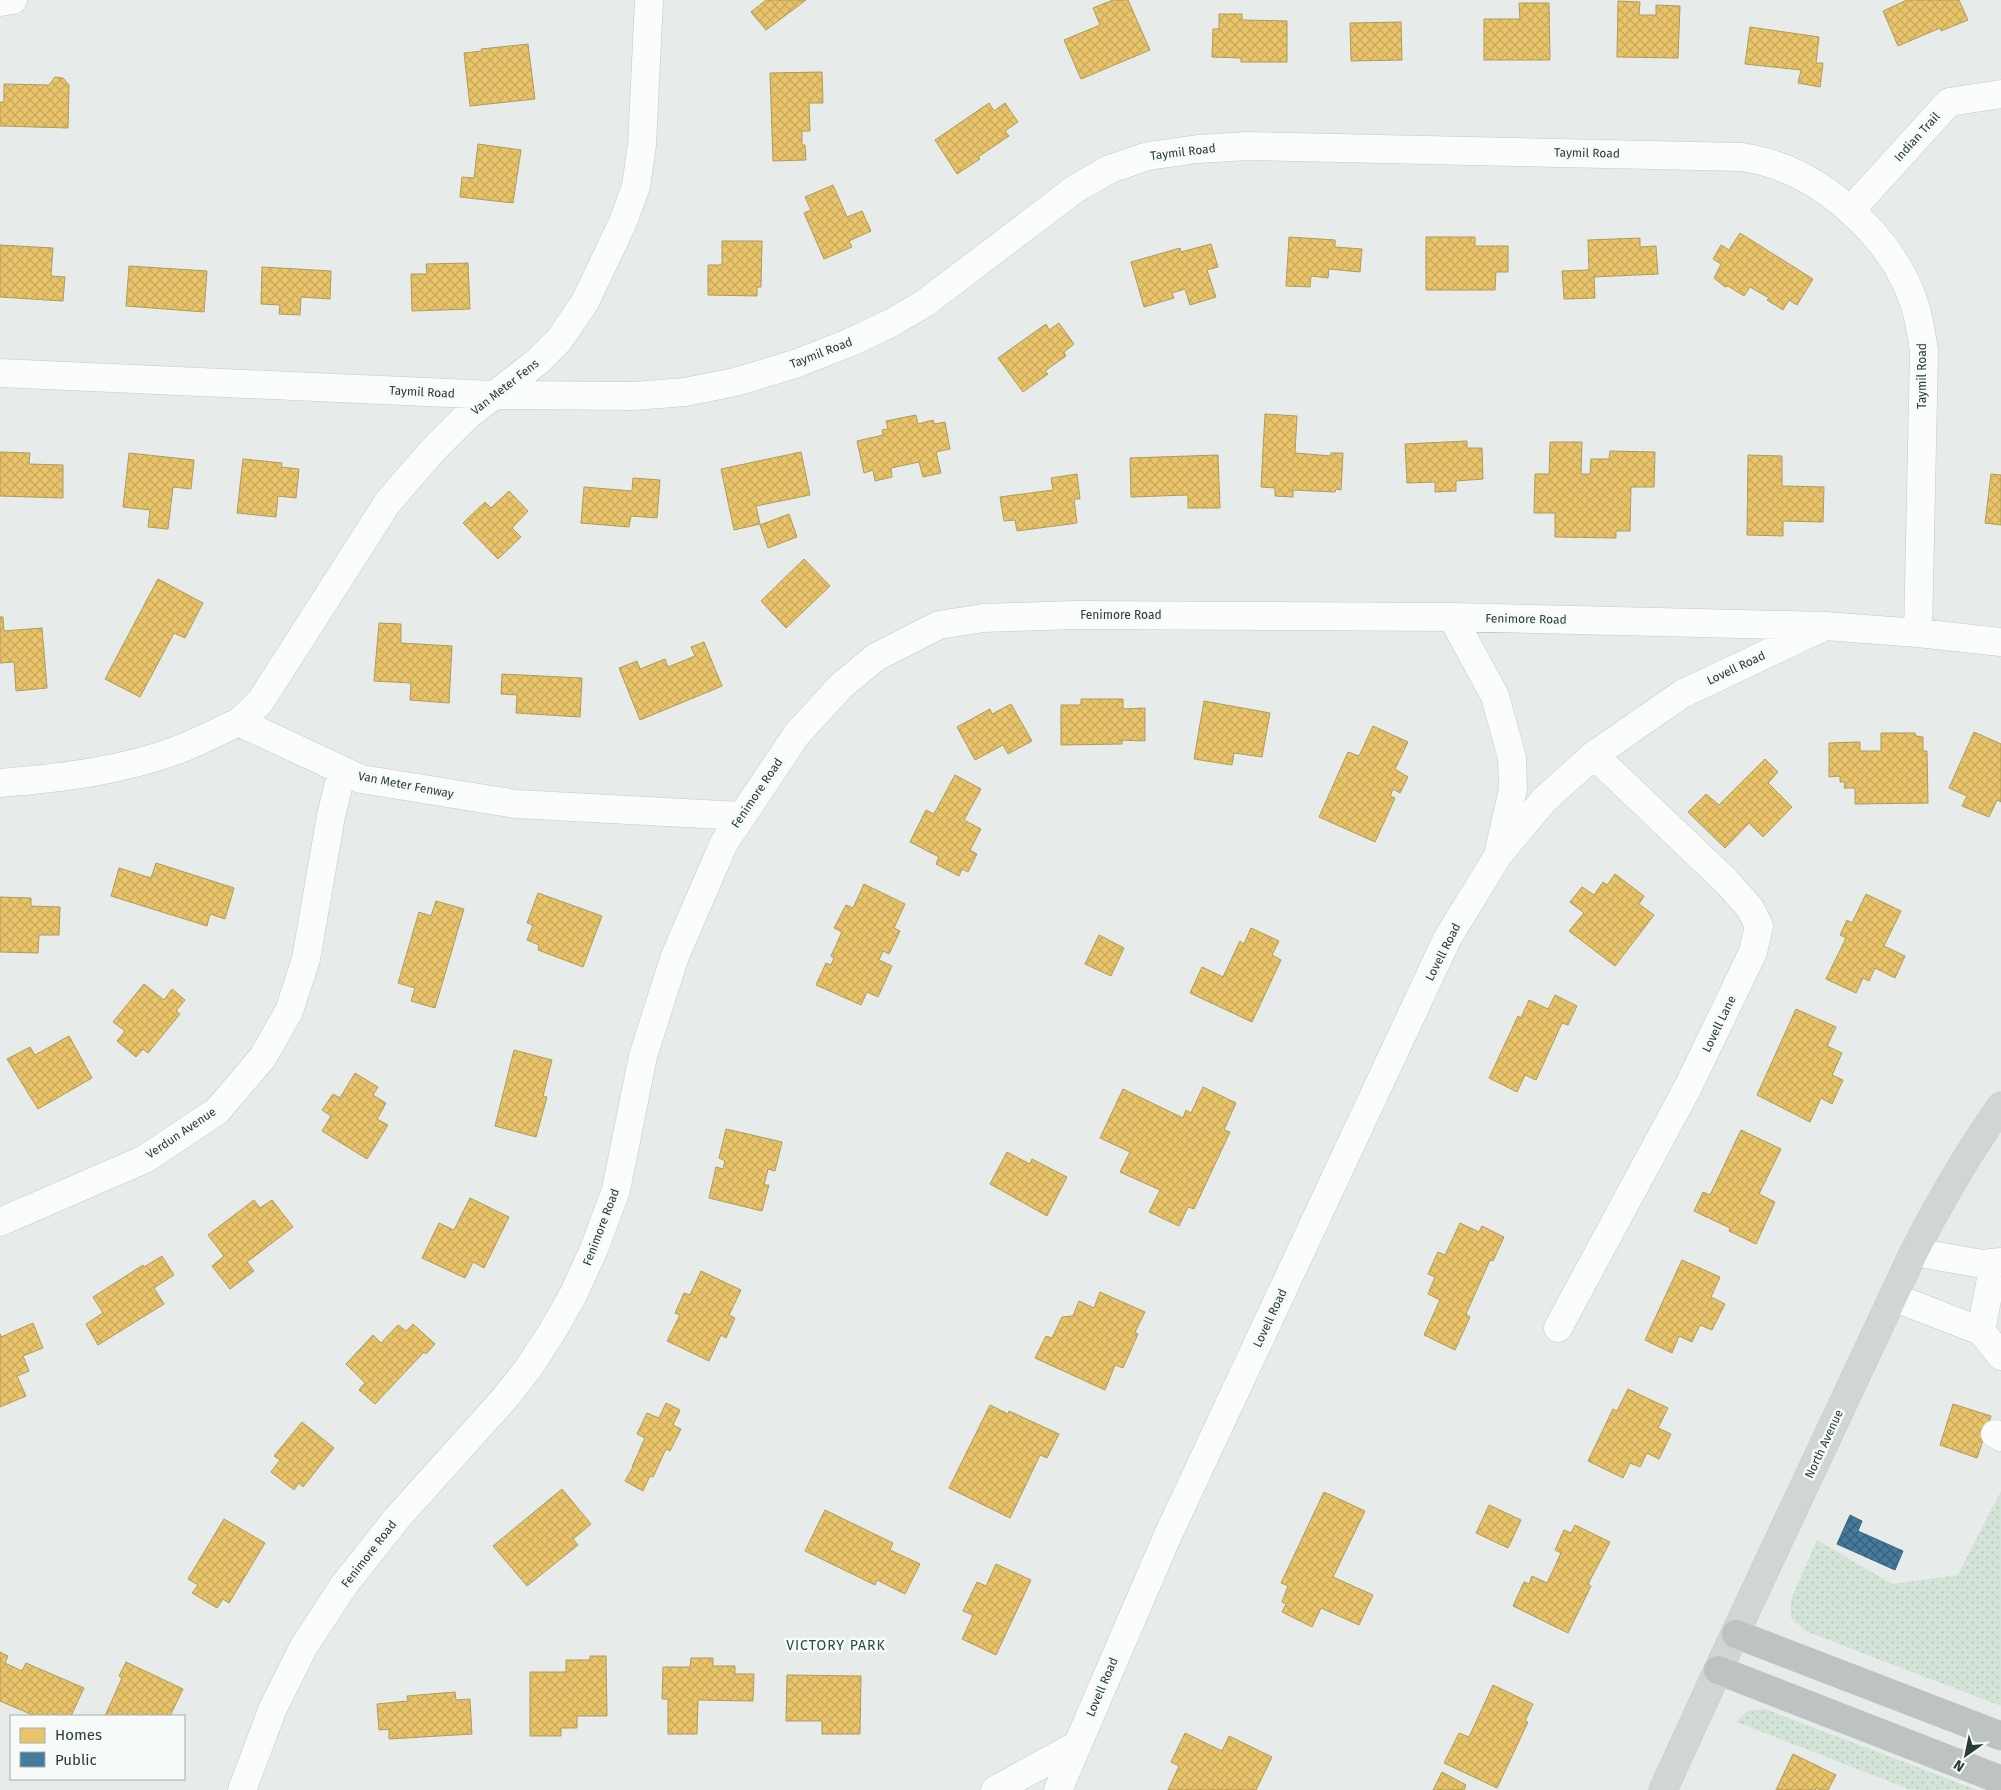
<svg xmlns="http://www.w3.org/2000/svg" width="2001" height="1790" viewBox="0 0 2001 1790" font-family="'Fira Sans',sans-serif">
<style>
.grass{fill:url(#grass-dots)}
.homes{fill:url(#homes-cross-hatch);stroke:#af9c5b}
.public{fill:url(#public-cross-hatch);stroke:#3c687e}
.lines{fill:none;stroke-linecap:round;stroke-linejoin:round}
.minor-casing{stroke:#c4c9c7;stroke-width:29}
.major-casing{stroke:#c3cac8;stroke-width:29}
.highway-casing{stroke:#c3cac8;stroke-width:29}
.minor{stroke:#fbfcfc;stroke-width:28}
.major{stroke:#d0d6d4;stroke-width:28}
.highway{stroke:#bcc3c1;stroke-width:28}
.labels{text-anchor:middle;dominant-baseline:central;stroke-width:5;stroke-linejoin:round;paint-order:stroke}
.street-label{font-size:12px;fill:#273d37;stroke:#f6faf8}
.neighbourhood-label{font-size:14px;letter-spacing:1px;fill:#254e42;stroke:#f6faf8}
</style>
<defs>
<pattern id="grass-dots" width="8" height="8" patternUnits="userSpaceOnUse" patternTransform="scale(1.25)"><rect width="8" height="8" fill="#d3e3d7"/><path d="M2 2h.1M6 6h.1" fill="none" stroke="#b5c4b9" stroke-width="1.8" stroke-linecap="round"/></pattern>
<pattern id="homes-cross-hatch" width="8" height="8" patternUnits="userSpaceOnUse" patternTransform="scale(1.25)"><rect width="8" height="8" fill="#e9c46a"/><path d="M0 0l8 8M0 8l8-8" fill="none" stroke="#c8a95c"/></pattern>
<pattern id="public-cross-hatch" width="8" height="8" patternUnits="userSpaceOnUse" patternTransform="scale(1.25)"><rect width="8" height="8" fill="#457b9d"/><path d="M0 0l8 8M0 8l8-8" fill="none" stroke="#37617a"/></pattern>
</defs>
<rect width="100%" height="100%" fill="#e7ecea"/>
<path class="grass" d="M 2001,1491 L 2001,1706 L 1805,1631 L 1791,1618 L 1791,1599 L 1817,1540 L 1892,1584 L 1958,1575 Z
M 1765,1709 L 1977,1790 L 1911,1790 L 1736,1722 L 1747,1711 Z"/>
<path class="homes" d="M 766,0 L 806,0 L 766,30 L 751,12 Z
M 1113,0 L 1128,0 L 1150,50 L 1081,79 L 1064,40 L 1100,25 L 1093,8 Z
M 1907,0 L 1959,0 L 1968,20 L 1941,31 L 1940,28 L 1898,46 L 1883,11 Z
M 1618,1 L 1640,2 L 1639,15 L 1656,15 L 1656,5 L 1680,6 L 1678,58 L 1617,57 Z
M 1519,3 L 1549,3 L 1550,60 L 1484,60 L 1484,19 L 1520,19 Z
M 1219,14 L 1242,14 L 1242,20 L 1287,21 L 1287,62 L 1241,62 L 1241,58 L 1212,57 L 1213,29 L 1219,29 Z
M 1401,22 L 1402,60 L 1351,61 L 1350,23 Z
M 1750,27 L 1819,37 L 1816,63 L 1823,63 L 1820,87 L 1798,83 L 1801,70 L 1745,64 Z
M 528,44 L 535,99 L 470,106 L 464,53 L 482,51 L 481,49 Z
M 822,72 L 823,103 L 809,103 L 810,131 L 802,131 L 802,145 L 805,145 L 806,160 L 773,161 L 770,73 Z
M 55,77 L 63,78 L 69,85 L 68,128 L 0,126 L 0,102 L 4,102 L 4,84 L 49,85 Z
M 989,103 L 994,111 L 1005,103 L 1018,122 L 1005,131 L 1009,136 L 978,157 L 980,159 L 957,174 L 935,140 Z
M 478,144 L 521,150 L 513,203 L 460,197 L 462,177 L 474,178 Z
M 833,185 L 847,217 L 862,211 L 871,231 L 849,241 L 852,247 L 824,259 L 804,213 L 811,210 L 805,197 Z
M 1740,233 L 1813,279 L 1797,305 L 1789,300 L 1783,310 L 1767,300 L 1769,298 L 1750,287 L 1744,296 L 1728,286 L 1725,287 L 1714,278 L 1721,264 L 1713,259 L 1721,245 L 1729,250 Z
M 1289,237 L 1335,240 L 1335,247 L 1362,249 L 1360,272 L 1329,269 L 1328,278 L 1311,276 L 1310,287 L 1286,286 Z
M 1426,237 L 1475,237 L 1475,246 L 1508,246 L 1508,272 L 1496,272 L 1495,290 L 1426,290 Z
M 1640,238 L 1640,247 L 1656,246 L 1658,274 L 1594,277 L 1595,298 L 1564,299 L 1562,271 L 1589,270 L 1588,240 Z
M 722,241 L 762,241 L 761,287 L 757,287 L 757,296 L 708,295 L 708,265 L 722,265 Z
M 1211,244 L 1218,267 L 1207,270 L 1216,297 L 1190,305 L 1185,289 L 1172,293 L 1174,298 L 1144,307 L 1131,262 L 1180,248 L 1181,252 Z
M 0,245 L 53,248 L 51,276 L 65,277 L 63,301 L 0,297 Z
M 468,263 L 470,309 L 412,311 L 411,274 L 427,274 L 426,264 Z
M 129,266 L 207,271 L 204,312 L 126,306 Z
M 262,267 L 331,271 L 330,299 L 301,297 L 300,315 L 279,314 L 280,305 L 261,304 Z
M 1059,323 L 1074,344 L 1064,352 L 1066,356 L 1045,371 L 1048,374 L 1023,392 L 998,358 L 1046,324 L 1049,330 Z
M 1265,414 L 1297,416 L 1295,453 L 1331,456 L 1331,453 L 1343,453 L 1341,490 L 1336,489 L 1335,492 L 1293,490 L 1293,497 L 1275,496 L 1275,488 L 1261,487 Z
M 916,415 L 918,424 L 933,420 L 934,424 L 945,422 L 950,449 L 936,452 L 941,473 L 923,477 L 919,462 L 891,468 L 892,477 L 875,481 L 873,470 L 864,473 L 857,441 L 883,435 L 882,430 L 888,429 L 886,421 Z
M 1467,441 L 1467,448 L 1482,448 L 1483,479 L 1456,481 L 1456,491 L 1435,492 L 1435,482 L 1407,483 L 1405,444 Z
M 1550,442 L 1582,442 L 1581,474 L 1590,474 L 1591,459 L 1609,459 L 1610,451 L 1655,452 L 1654,487 L 1631,487 L 1630,531 L 1616,531 L 1616,538 L 1555,537 L 1555,513 L 1534,513 L 1535,474 L 1549,474 Z
M 0,452 L 30,453 L 29,464 L 63,465 L 63,498 L 0,496 Z
M 801,452 L 810,495 L 756,506 L 760,524 L 734,530 L 721,469 Z
M 129,453 L 194,460 L 191,489 L 173,487 L 168,529 L 148,527 L 150,510 L 123,507 Z
M 1218,455 L 1220,508 L 1188,508 L 1188,495 L 1131,497 L 1130,458 Z
M 1748,455 L 1782,456 L 1782,486 L 1824,487 L 1823,522 L 1783,521 L 1783,536 L 1747,535 Z
M 243,459 L 282,463 L 281,467 L 299,469 L 296,498 L 278,496 L 276,517 L 237,513 Z
M 1077,474 L 1080,499 L 1074,499 L 1077,523 L 1017,531 L 1015,520 L 1004,521 L 1000,497 L 1053,490 L 1051,478 Z
M 1991,474 L 2001,475 L 2001,525 L 1985,523 Z
M 633,478 L 660,480 L 657,518 L 631,516 L 629,527 L 581,523 L 584,487 L 632,491 Z
M 509,491 L 528,511 L 512,528 L 521,537 L 498,559 L 463,523 L 485,502 L 491,508 Z
M 789,514 L 797,537 L 768,548 L 760,525 Z
M 804,559 L 830,586 L 786,628 L 761,601 Z
M 158,579 L 203,603 L 185,638 L 174,633 L 140,697 L 105,679 Z
M 0,617 L 3,617 L 4,631 L 42,628 L 47,688 L 16,691 L 14,662 L 0,663 Z
M 379,623 L 401,624 L 401,643 L 452,646 L 449,703 L 410,700 L 411,683 L 374,681 Z
M 704,642 L 722,686 L 640,720 L 619,668 L 637,661 L 640,669 L 665,659 L 668,667 L 695,656 L 691,647 Z
M 502,674 L 582,678 L 580,717 L 516,713 L 517,695 L 501,694 Z
M 1081,699 L 1123,699 L 1123,709 L 1145,708 L 1145,741 L 1122,740 L 1122,744 L 1061,745 L 1061,705 L 1081,705 Z
M 1204,701 L 1270,713 L 1262,757 L 1234,753 L 1232,765 L 1194,759 Z
M 1011,704 L 1032,741 L 1008,754 L 1003,745 L 975,760 L 957,727 L 990,709 L 992,714 Z
M 1373,726 L 1408,742 L 1395,769 L 1408,777 L 1400,793 L 1393,789 L 1390,796 L 1395,798 L 1375,842 L 1319,817 L 1348,752 L 1359,756 Z
M 1974,732 L 2001,744 L 2001,802 L 1997,800 L 1989,817 L 1962,806 L 1967,796 L 1949,788 Z
M 1881,733 L 1915,733 L 1916,736 L 1923,737 L 1923,751 L 1927,751 L 1928,803 L 1855,804 L 1855,788 L 1844,788 L 1845,782 L 1840,782 L 1840,776 L 1829,777 L 1829,743 L 1857,742 L 1860,742 L 1860,751 L 1881,751 Z
M 1765,759 L 1778,772 L 1768,783 L 1792,807 L 1763,837 L 1749,823 L 1725,848 L 1688,812 L 1706,794 L 1719,805 Z
M 955,775 L 981,789 L 964,820 L 981,829 L 970,850 L 977,854 L 968,872 L 962,869 L 959,876 L 936,864 L 939,857 L 910,842 L 926,810 L 934,814 Z
M 156,863 L 234,888 L 225,919 L 210,914 L 207,926 L 111,896 L 119,868 L 151,878 Z
M 1615,874 L 1644,896 L 1639,904 L 1654,915 L 1615,966 L 1569,931 L 1584,913 L 1570,902 L 1582,887 L 1594,895 L 1603,882 L 1607,885 Z
M 864,884 L 905,904 L 894,928 L 900,931 L 889,954 L 883,951 L 879,960 L 892,966 L 878,997 L 867,992 L 861,1005 L 816,985 L 826,963 L 831,965 L 834,958 L 831,956 L 842,932 L 834,928 L 846,905 L 853,908 Z
M 538,893 L 602,916 L 583,967 L 538,950 L 539,945 L 527,940 L 533,925 L 527,923 Z
M 1866,894 L 1901,911 L 1884,946 L 1905,956 L 1895,978 L 1875,968 L 1869,981 L 1863,978 L 1856,993 L 1826,979 L 1846,938 L 1840,935 L 1847,920 L 1852,923 Z
M 0,897 L 31,898 L 31,906 L 60,907 L 59,935 L 39,935 L 38,953 L 0,952 Z
M 436,901 L 464,909 L 435,1008 L 411,1001 L 415,988 L 398,983 L 419,912 L 431,916 Z
M 1251,928 L 1279,941 L 1272,955 L 1281,960 L 1252,1022 L 1190,993 L 1202,967 L 1223,977 L 1240,941 L 1244,944 Z
M 1099,935 L 1124,948 L 1111,976 L 1085,964 Z
M 144,984 L 164,1000 L 172,989 L 185,1000 L 176,1011 L 180,1014 L 148,1053 L 143,1049 L 136,1057 L 117,1041 L 125,1031 L 113,1022 Z
M 1555,995 L 1577,1006 L 1568,1025 L 1562,1023 L 1536,1080 L 1525,1075 L 1517,1092 L 1489,1078 L 1518,1016 L 1521,1018 L 1529,1000 L 1548,1009 Z
M 1796,1009 L 1836,1027 L 1827,1046 L 1842,1053 L 1832,1075 L 1843,1080 L 1832,1104 L 1821,1098 L 1810,1122 L 1757,1095 Z
M 69,1036 L 92,1078 L 38,1109 L 7,1059 L 30,1047 L 35,1055 Z
M 514,1050 L 552,1060 L 543,1096 L 547,1097 L 536,1137 L 495,1126 Z
M 355,1073 L 378,1087 L 373,1095 L 386,1103 L 377,1119 L 388,1125 L 367,1159 L 322,1131 L 331,1116 L 322,1110 L 333,1094 L 340,1098 Z
M 1203,1087 L 1236,1103 L 1224,1130 L 1230,1132 L 1194,1209 L 1188,1207 L 1179,1226 L 1149,1212 L 1160,1190 L 1120,1172 L 1130,1152 L 1100,1138 L 1123,1089 L 1183,1118 L 1186,1110 L 1191,1113 Z
M 726,1129 L 782,1142 L 775,1171 L 768,1169 L 764,1185 L 769,1185 L 762,1211 L 709,1198 L 716,1167 L 723,1169 L 725,1161 L 719,1158 Z
M 1741,1130 L 1781,1149 L 1759,1194 L 1775,1202 L 1756,1244 L 1729,1231 L 1730,1228 L 1694,1211 L 1703,1192 L 1710,1195 Z
M 1007,1152 L 1030,1164 L 1032,1159 L 1067,1177 L 1047,1216 L 990,1184 Z
M 470,1198 L 509,1217 L 484,1268 L 473,1262 L 465,1278 L 422,1258 L 439,1223 L 454,1230 Z
M 254,1200 L 260,1208 L 272,1200 L 293,1227 L 247,1262 L 254,1271 L 230,1289 L 212,1266 L 224,1256 L 208,1235 Z
M 1460,1223 L 1479,1232 L 1482,1226 L 1504,1237 L 1493,1261 L 1490,1260 L 1466,1314 L 1470,1317 L 1455,1350 L 1424,1335 L 1440,1300 L 1428,1294 L 1435,1277 L 1428,1274 L 1438,1252 L 1445,1255 Z
M 162,1256 L 174,1275 L 154,1288 L 164,1304 L 98,1345 L 86,1324 L 103,1313 L 93,1297 L 143,1265 L 144,1267 Z
M 1682,1260 L 1720,1277 L 1711,1297 L 1725,1304 L 1712,1330 L 1700,1325 L 1692,1342 L 1679,1336 L 1672,1353 L 1645,1340 Z
M 701,1271 L 741,1290 L 729,1315 L 735,1318 L 726,1338 L 721,1335 L 709,1361 L 667,1341 L 680,1315 L 675,1313 L 684,1293 L 690,1295 Z
M 1100,1292 L 1145,1312 L 1135,1332 L 1138,1334 L 1123,1368 L 1115,1365 L 1105,1390 L 1035,1358 L 1046,1336 L 1052,1338 L 1062,1317 L 1073,1316 L 1079,1301 L 1094,1308 Z
M 33,1323 L 43,1348 L 23,1356 L 29,1371 L 17,1376 L 26,1396 L 0,1407 L 0,1334 L 1,1337 Z
M 413,1324 L 435,1344 L 426,1354 L 424,1352 L 375,1404 L 359,1390 L 365,1383 L 346,1364 L 373,1335 L 381,1343 L 398,1325 L 406,1331 Z
M 1628,1389 L 1668,1408 L 1658,1428 L 1671,1434 L 1659,1459 L 1647,1453 L 1640,1467 L 1630,1463 L 1623,1478 L 1588,1461 L 1613,1409 L 1617,1411 Z
M 666,1403 L 680,1410 L 673,1425 L 681,1429 L 670,1451 L 666,1449 L 653,1477 L 650,1476 L 643,1491 L 625,1481 L 633,1467 L 632,1467 L 645,1438 L 637,1434 L 647,1413 L 659,1418 Z
M 1953,1404 L 1991,1416 L 1977,1458 L 1940,1445 Z
M 990,1405 L 1008,1414 L 1009,1411 L 1059,1434 L 1047,1458 L 1040,1455 L 1010,1518 L 949,1488 Z
M 302,1422 L 334,1448 L 303,1487 L 299,1483 L 294,1490 L 271,1472 L 280,1460 L 274,1456 Z
M 562,1489 L 591,1524 L 573,1539 L 578,1545 L 527,1586 L 493,1546 Z
M 1324,1492 L 1365,1511 L 1333,1577 L 1373,1595 L 1359,1625 L 1321,1608 L 1312,1627 L 1282,1612 L 1286,1604 L 1282,1602 L 1288,1586 L 1281,1583 Z
M 1489,1505 L 1521,1520 L 1508,1548 L 1476,1533 Z
M 825,1510 L 893,1543 L 890,1550 L 920,1564 L 905,1594 L 877,1580 L 875,1585 L 805,1551 Z
M 224,1519 L 265,1543 L 229,1603 L 223,1599 L 217,1608 L 192,1593 L 198,1585 L 188,1579 Z
M 1575,1525 L 1610,1542 L 1588,1584 L 1591,1586 L 1568,1633 L 1513,1606 L 1524,1582 L 1529,1584 L 1532,1576 L 1547,1583 L 1561,1553 L 1555,1550 L 1564,1530 L 1571,1533 Z
M 996,1564 L 1031,1580 L 996,1655 L 962,1639 L 973,1615 L 963,1611 L 977,1582 L 986,1586 Z
M 0,1652 L 8,1656 L 5,1663 L 22,1671 L 26,1663 L 84,1688 L 71,1716 L 35,1716 L 0,1701 Z
M 590,1656 L 606,1656 L 607,1716 L 577,1716 L 577,1728 L 561,1728 L 561,1736 L 530,1736 L 530,1672 L 566,1672 L 566,1660 L 590,1660 Z
M 691,1658 L 713,1658 L 713,1666 L 735,1666 L 735,1674 L 754,1674 L 753,1701 L 698,1700 L 697,1734 L 668,1734 L 668,1699 L 662,1699 L 663,1667 L 690,1667 Z
M 126,1662 L 183,1689 L 170,1716 L 105,1716 L 122,1678 L 119,1676 Z
M 787,1675 L 861,1676 L 860,1734 L 822,1734 L 822,1721 L 786,1721 Z
M 1493,1685 L 1533,1704 L 1525,1721 L 1528,1722 L 1497,1788 L 1444,1763 L 1459,1733 L 1469,1737 Z
M 455,1692 L 456,1700 L 470,1699 L 472,1734 L 389,1739 L 389,1729 L 379,1730 L 377,1704 L 408,1701 L 407,1696 Z
M 1185,1733 L 1222,1751 L 1229,1736 L 1272,1757 L 1256,1790 L 1168,1790 L 1179,1766 L 1171,1762 Z
M 1793,1754 L 1836,1775 L 1828,1790 L 1820,1790 L 1816,1788 L 1815,1790 L 1776,1790 Z
M 1442,1772 L 1466,1785 L 1464,1790 L 1433,1790 Z"/>
<path class="public" d="M 1850,1515 L 1862,1521 L 1858,1531 L 1903,1551 L 1895,1570 L 1837,1544 Z"/>
<g class="lines">
<defs>
<path id="minor" d="M 0,2 L 13,0
M 1850,211 L 1949,102 L 2001,94
M 0,373 L 493,395 L 634,396 L 685,392 L 735,382 L 795,364 L 851,342 L 891,323 L 925,303 L 1075,189 L 1110,169 L 1148,156 L 1198,149 L 1247,146 L 1742,157 C 1753,159 1765,161 1775,165 C 1831,184 1888,237 1910,292 C 1918,311 1921,331 1924,351 L 1918,633
M 1452,617 L 1495,696 L 1512,758 L 1513,789 L 1499,851
M 239,722 L 260,702 L 388,502 L 433,450 L 467,416 L 537,362 L 559,340 L 585,302 L 623,222 L 636,186 L 642,145 L 649,0
M 0,783 C 61,778 122,771 180,749 C 200,741 219,731 239,722 L 361,779 L 516,804 L 741,816
M 0,1222 L 145,1159 L 217,1111 L 263,1057 L 289,1011 L 306,959 L 331,816 L 342,771
M 1914,1252 L 1982,1264 L 2001,1262
M 1893,1297 L 1981,1331 L 1994,1263
M 1558,1328 L 1688,1087 L 1753,952 L 1759,926 L 1750,908 L 1726,881 L 1594,755
M 1981,1331 L 2001,1356
M 1995,1434 L 2001,1437
M 242,1790 L 273,1708 L 304,1646 L 344,1585 L 397,1518 L 504,1399 L 527,1370 L 552,1332 L 573,1295 L 594,1249 L 616,1190 L 643,1056 L 675,956 L 724,843 L 797,734 L 841,686 L 876,657 L 939,625 L 984,618 L 1073,615 L 1452,617 L 1825,626 L 1918,633 L 2001,642
M 995,1790 L 1077,1745
M 1058,1790 L 1168,1535 L 1447,939 L 1499,854 L 1545,799 L 1594,755 L 1682,694 L 1819,629"/>
<path id="major" d="M 1663,1790 L 1718,1670 L 1914,1252 C 1940,1201 1968,1153 2001,1106"/>
<path id="highway" d="M 1736,1634 L 2001,1736
M 1718,1670 L 2001,1780"/>
</defs>
<use href="#minor" class="minor-casing"/>
<use href="#major" class="major-casing"/>
<use href="#highway" class="highway-casing"/>
<use href="#minor" class="minor"/>
<use href="#major" class="major"/>
<use href="#highway" class="highway"/>
</g>
<g class="labels">
<g class="street-label">
<text transform="translate(1917 137) rotate(-48)">Indian Trail</text>
<text transform="translate(1183 152) rotate(-7)">Taymil Road</text>
<text transform="translate(1587 153) rotate(1)">Taymil Road</text>
<text transform="translate(821 353) rotate(-21)">Taymil Road</text>
<text transform="translate(1922 376) rotate(-90)">Taymil Road</text>
<text transform="translate(505 387) rotate(-38)">Van Meter Fens</text>
<text transform="translate(422 392) rotate(3)">Taymil Road</text>
<text x="1121" y="615">Fenimore Road</text>
<text transform="translate(1526 619) rotate(1)">Fenimore Road</text>
<text transform="translate(1736 668) rotate(-25)">Lovell Road</text>
<text transform="translate(406 785) rotate(11)">Van Meter Fenway</text>
<text transform="translate(757 793) rotate(-56)">Fenimore Road</text>
<text transform="translate(1443 952) rotate(-63)">Lovell Road</text>
<text transform="translate(1719 1024) rotate(-64)">Lovell Lane</text>
<text transform="translate(181 1133) rotate(-34)">Verdun Avenue</text>
<text transform="translate(601 1227) rotate(-69)">Fenimore Road</text>
<text transform="translate(1270 1318) rotate(-65)">Lovell Road</text>
<text transform="translate(1824 1444) rotate(-65)">North Avenue</text>
<text transform="translate(369 1554) rotate(-52)">Fenimore Road</text>
<text transform="translate(1102 1687) rotate(-67)">Lovell Road</text>
</g>
<g class="neighbourhood-label">
<text x="836" y="1645">VICTORY PARK</text>
</g>
</g>
<rect x="10" y="1715" width="175" height="65" fill="#f6faf8" stroke="#a3aeab"/>
<rect x="20" y="1728" width="25" height="15" fill="#e9c46a" stroke="#a3aeab"/>
<text x="55" y="1740" font-size="15" fill="#273d37">Homes</text>
<rect x="20" y="1752" width="25" height="15" fill="#457b9d" stroke="#a3aeab"/>
<text x="55" y="1765" font-size="15" fill="#273d37">Public</text>
<g transform="translate(1966 1755) rotate(213)" stroke="#f6faf8" stroke-width="4" paint-order="stroke">
<path d="M0-4L9 19L0 12L-9 19Z" fill="#273d37"/>
<text y="-8" font-size="14" font-weight="bold" text-anchor="middle" fill="#273d37">N</text>
</g>
</svg>
